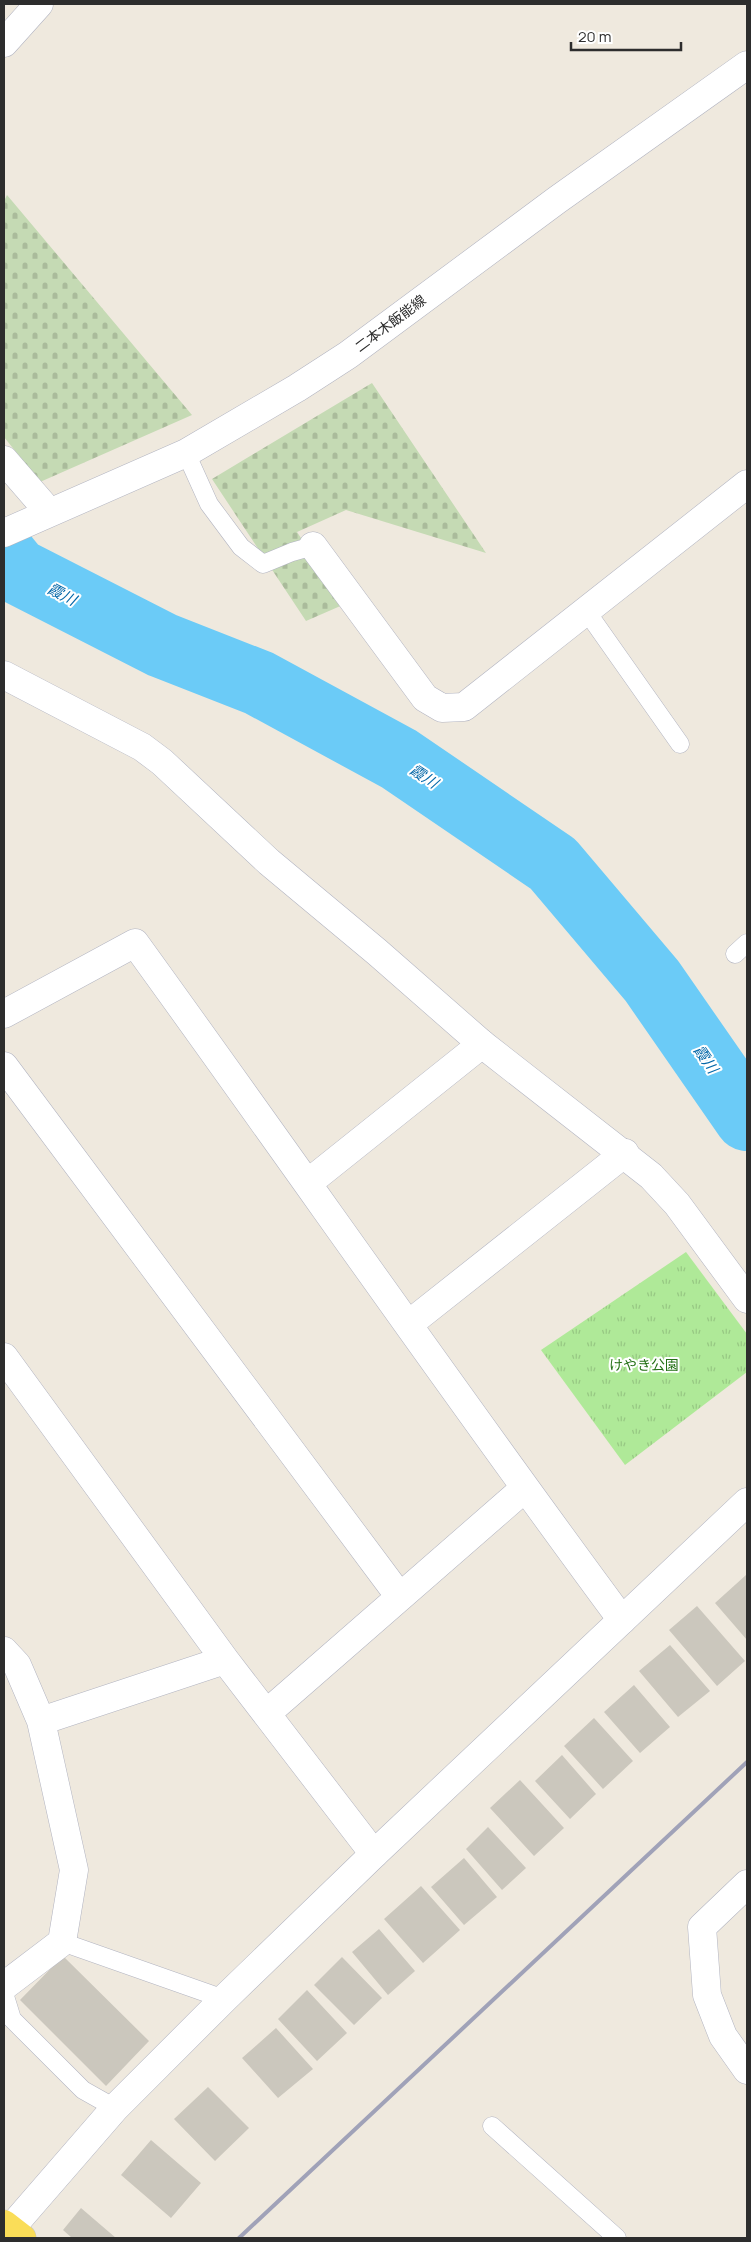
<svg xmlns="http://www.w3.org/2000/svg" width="751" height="2242" viewBox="0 0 751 2242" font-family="Manrope,'Noto Sans JP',sans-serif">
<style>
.cemetery{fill:url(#cemetery-stones)}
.park{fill:url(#park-tufts)}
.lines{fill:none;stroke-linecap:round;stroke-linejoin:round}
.river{stroke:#6bcbf7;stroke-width:66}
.building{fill:#cbc7bd}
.service-casing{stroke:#b2b4c1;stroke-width:19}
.minor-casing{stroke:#b2b4c1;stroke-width:29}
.tertiary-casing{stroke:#b2b4c1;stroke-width:29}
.secondary-casing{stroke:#b2b4c1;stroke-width:29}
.primary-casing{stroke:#c8c8c8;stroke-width:29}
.service{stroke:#fff;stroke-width:18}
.minor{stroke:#fff;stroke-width:28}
.tertiary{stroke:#fff;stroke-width:28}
.secondary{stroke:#fff;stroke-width:28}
.primary{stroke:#fadd58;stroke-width:28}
.rail{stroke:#a0a2b8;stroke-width:4}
.labels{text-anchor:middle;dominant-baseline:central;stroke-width:4;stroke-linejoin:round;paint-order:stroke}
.street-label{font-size:14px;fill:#2d2d2d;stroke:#fff}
.park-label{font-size:14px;fill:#247016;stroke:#fff}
.water-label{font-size:15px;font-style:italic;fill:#0468a9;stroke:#fff}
</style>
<defs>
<pattern id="cemetery-stones" width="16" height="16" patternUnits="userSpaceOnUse" patternTransform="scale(1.25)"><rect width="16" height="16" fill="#c5dab4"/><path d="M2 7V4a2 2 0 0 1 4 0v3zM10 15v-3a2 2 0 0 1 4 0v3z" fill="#aabb9b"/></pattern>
<pattern id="park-tufts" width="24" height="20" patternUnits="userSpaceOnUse" patternTransform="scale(1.25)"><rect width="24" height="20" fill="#afe998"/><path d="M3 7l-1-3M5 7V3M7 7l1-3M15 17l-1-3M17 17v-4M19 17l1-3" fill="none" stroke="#97c883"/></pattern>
</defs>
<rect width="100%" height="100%" fill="#efe9de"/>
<path class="cemetery" d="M 7,195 L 192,415 L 40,482 L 4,437 L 4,201 Z
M 372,383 L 486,553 L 346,510 L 297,532 L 345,604 L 306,621 L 212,479 Z"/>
<path class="park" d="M 686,1252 L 747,1334 L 747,1372 L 625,1465 L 541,1350 Z"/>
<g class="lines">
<path class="river" d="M 4,555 L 17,571 L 162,645 L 259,683 L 399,759 L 553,864 L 652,981 L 747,1118"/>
</g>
<path class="building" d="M 746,1575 L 747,1577 L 747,1640 L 715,1603 Z
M 697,1606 L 745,1661 L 717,1686 L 669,1630 Z
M 670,1645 L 710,1691 L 678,1717 L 639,1671 Z
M 634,1685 L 670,1727 L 640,1753 L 604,1712 Z
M 594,1718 L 633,1761 L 603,1789 L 564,1746 Z
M 562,1755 L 596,1794 L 570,1819 L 535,1781 Z
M 520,1780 L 564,1828 L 534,1856 L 490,1808 Z
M 488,1827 L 526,1868 L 502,1890 L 466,1849 Z
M 464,1858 L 497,1897 L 464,1925 L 431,1887 Z
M 421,1886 L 460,1930 L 423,1963 L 384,1919 Z
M 379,1929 L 415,1971 L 388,1995 L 352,1952 Z
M 63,1956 L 149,2041 L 106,2086 L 20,2000 Z
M 342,1957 L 382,1998 L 354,2025 L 314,1985 Z
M 307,1990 L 347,2033 L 317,2061 L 278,2019 Z
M 276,2028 L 313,2069 L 278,2098 L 242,2058 Z
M 208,2087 L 249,2128 L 215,2161 L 174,2119 Z
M 151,2140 L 201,2183 L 171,2218 L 121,2175 Z
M 81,2208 L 116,2238 L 72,2238 L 63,2230 Z"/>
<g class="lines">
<defs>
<path id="service" d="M 186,453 L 209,504 L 241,547 L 263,564 L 292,552 L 313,546
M 587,612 L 680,744
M 735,954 L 747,943
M 62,1942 L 224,1999
M 4,1993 L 12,2019 L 83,2090 L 115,2108
M 492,2126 L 617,2238"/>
<path id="minor" d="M 4,43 L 39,4
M 4,460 L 49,512
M 313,546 L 425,698 L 442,708 L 464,707 L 747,484
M 4,1014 L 135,943 C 298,1168 456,1396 622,1620
M 4,1066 L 400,1597
M 308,1183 L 482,1044
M 409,1324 L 625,1153
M 4,1357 L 225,1660
M 4,1651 L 17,1665 L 41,1721 L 225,1660 L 374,1854
M 267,1713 L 525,1488
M 747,1884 L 702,1927 L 707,1995 L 723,2036 L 747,2070
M 4,1986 L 62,1942 L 74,1870 L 41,1721"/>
<path id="tertiary" d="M 4,675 L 142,747 L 162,762 L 269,862 L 377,952 L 482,1044 L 651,1176 L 677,1204 L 747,1299
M 10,2229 L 115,2108 L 224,1999 L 374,1854 L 747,1502"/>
<path id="secondary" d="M 4,533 L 186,453 L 297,388 L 348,355 L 557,200 L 747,65"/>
<path id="primary" d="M 4,2224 L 22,2238"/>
</defs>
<use href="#service" class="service-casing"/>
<use href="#minor" class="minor-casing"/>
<use href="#tertiary" class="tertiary-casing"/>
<use href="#secondary" class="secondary-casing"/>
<use href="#primary" class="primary-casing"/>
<use href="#service" class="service"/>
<use href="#minor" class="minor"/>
<use href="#tertiary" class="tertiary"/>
<use href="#secondary" class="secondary"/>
<use href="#primary" class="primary"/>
<path class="rail" d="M 239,2238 L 747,1762"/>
</g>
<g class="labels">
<g class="street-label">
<text transform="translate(390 323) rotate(-37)">二本木飯能線</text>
</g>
<g class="park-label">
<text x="644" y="1364">けやき公園</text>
</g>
<g class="water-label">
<text transform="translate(62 594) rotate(27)">霞川</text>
<text transform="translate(424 776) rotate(34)">霞川</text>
<text transform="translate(706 1059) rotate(55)">霞川</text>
</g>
</g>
<rect width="751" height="2242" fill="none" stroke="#2d2d2d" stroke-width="10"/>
<path d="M571 42v8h110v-8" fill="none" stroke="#2d2d2d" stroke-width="2.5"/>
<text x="578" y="42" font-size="15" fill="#2d2d2d" stroke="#ffffff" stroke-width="4" paint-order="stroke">20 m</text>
</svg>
